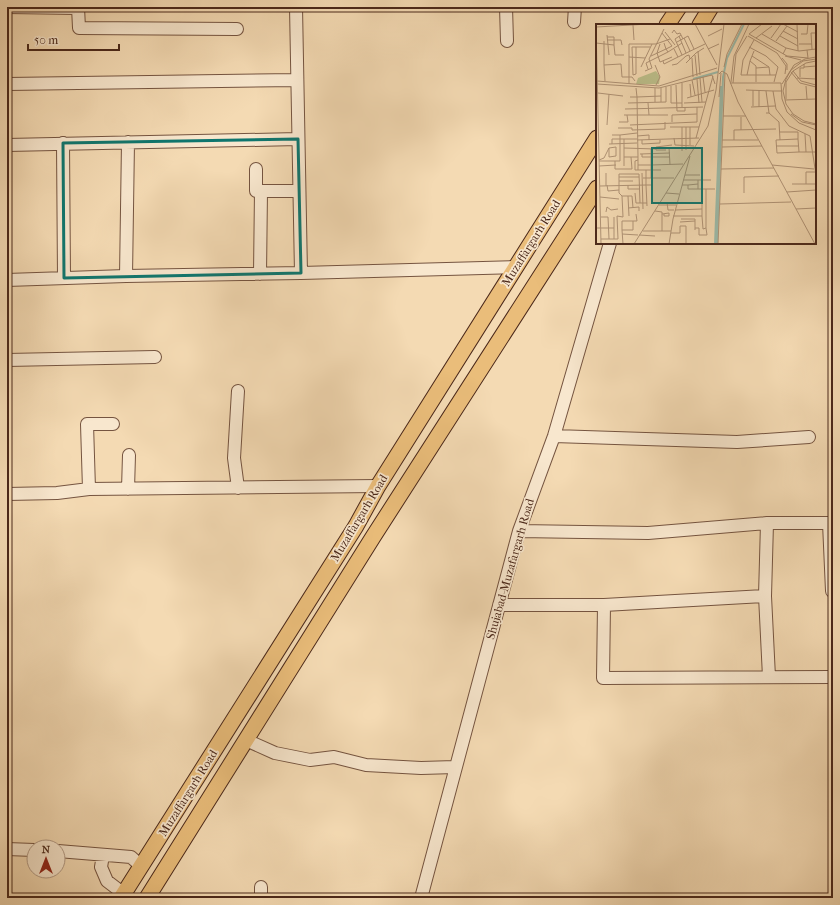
<svg xmlns="http://www.w3.org/2000/svg" width="840" height="905" viewBox="0 0 840 905" font-family="'IM FELL French Canon',serif">
<style>
.lines{fill:none;stroke-linecap:round;stroke-linejoin:round}
.minor-casing{stroke:#755440;stroke-width:14}
.major-casing{stroke:#4b281a;stroke-width:17}
.minor{stroke:#f8e7ce;stroke-width:12}
.major{stroke:#eabd7a;stroke-width:15}
.marked{fill:none;stroke:#0f766e;stroke-width:3;stroke-linejoin:round}
.labels{text-anchor:middle;dominant-baseline:central;stroke-width:3.5;stroke-linejoin:round;paint-order:stroke}
.street-label{font-size:12px;fill:#4b281a;stroke:#f8e7ce}
.inset-river{fill:none;stroke:#9cbbaa;stroke-width:2}
.inset-road{fill:none;stroke:#b09376;stroke-width:1}
.view{fill:#0f766e;fill-opacity:0.15;stroke:#0f766e;stroke-width:2}
.inset-edge{fill:none;stroke:#4b281a;stroke-width:2}
</style>
<rect width="100%" height="100%" fill="#f4dab3"/>
<filter id="stains"><feTurbulence type="fractalNoise" baseFrequency=".005" numOctaves="4"/><feColorMatrix values="0 0 0 0 .2 0 0 0 0 .09 0 0 0 0 .02 0 0 0 .5 -.17"/></filter>
<radialGradient id="worn" r=".72"><stop offset=".6" stop-color="#630" stop-opacity="0"/><stop offset="1" stop-color="#630" stop-opacity=".3"/></radialGradient>
<g class="lines">
<defs>
<path id="minor" d="M 7,7 L 78,8
M 78,7 L 79,28 L 237,29
M 296,7 L 301,273
M 506,7 L 507,41
M 574,22 L 575,7
M 7,84 L 297,80
M 63,143 L 64,278
M 7,145 L 298,139
M 256,169 L 256,191 L 299,191
M 260,274 L 261,191
M 126,276 L 128,142
M 7,280 L 126,276 L 301,273 L 517,267
M 7,360 L 155,357
M 554,436 L 737,442 L 809,437
M 238,488 L 234,458 L 238,391
M 89,489 L 87,424 L 113,424
M 128,489 L 129,455
M 7,494 L 57,493 L 89,489 L 378,486
M 767,523 L 833,523
M 829,523 L 832,591
M 519,531 L 648,533 L 767,523 L 765,596
M 499,605 L 604,605 L 603,678 L 833,677
M 604,605 L 765,596 L 769,677
M 246,740 L 275,753 L 310,760 L 334,757 L 366,765 L 421,768 L 455,767
M 7,849 L 34,850
M 58,851 L 131,857 L 141,866
M 103,855 L 101,867 L 107,881 L 124,894
M 261,887 L 261,898
M 421,898 L 519,531 L 554,436 L 610,243"/>
<path id="major" d="M 667,25 L 679,7
M 700,25 L 711,7
M 121,898 L 356,526 L 378,486 L 597,138
M 147,898 L 373,537 L 597,188"/>
</defs>
<use href="#minor" class="minor-casing"/>
<use href="#major" class="major-casing"/>
<use href="#minor" class="minor"/>
<use href="#major" class="major"/>
</g>
<path class="marked" d="M 298,139 L 301,273 L 64,278 L 63,143 Z"/>
<g class="labels">
<g class="street-label">
<text transform="translate(531 243) rotate(-58)">Muzaffargarh Road</text>
<text transform="translate(359 518) rotate(-59)">Muzaffargarh Road</text>
<text transform="translate(510 569) rotate(-74)">Shujabad-Muzafargarh Road</text>
<text transform="translate(188 793) rotate(-58)">Muzaffargarh Road</text>
</g>
</g>
<g transform="translate(596 24)">
<rect width="220" height="220" fill="#f4dab3"/>
<path d="M 60,47 L 64,53 L 63,60 L 40,60 L 42,54 Z" fill="#bcbf8b"/>
<path class="inset-river" d="M 97,55 L 122,48M 119,220 L 125,62M 121,220 L 127,53 L 131,34 L 148,0"/>
<path class="inset-road" d="M 99,0 L 121,41M 166,0 L 153,10 L 191,32 L 212,34 L 211,26M 187,0 L 202,8M 201,0 L 202,27M 37,1 L 38,16M 0,2 L 5,220M 0,3 L 53,0M 187,7 L 202,15M 69,8 L 79,21M 66,9 L 76,22 L 70,25 L 68,19M 76,9 L 78,6 L 81,10 L 84,9 L 87,15M 166,10 L 190,24M 205,10 L 211,10 L 212,0M 11,11 L 13,31M 85,11 L 79,15 L 86,31M 83,12 L 90,29M 112,12 L 126,5M 152,12 L 181,29 L 190,42 L 189,50M 184,12 L 202,22M 11,13 L 18,13 L 18,21M 88,14 L 94,27M 160,14 L 176,2M 175,14 L 185,0M 11,16 L 25,16 L 26,21M 8,17 L 8,41M 180,17 L 191,2M 81,18 L 92,12 L 98,25M 0,19 L 18,21 L 19,31 L 28,31M 64,20 L 61,29 L 64,38 L 76,33M 203,20 L 216,20M 40,23 L 40,50 L 37,51 L 36,23 L 54,23M 153,23 L 170,32 L 182,43 L 178,58M 78,25 L 82,33 L 109,20M 112,25 L 123,20M 216,25 L 215,9 L 220,9M 102,27 L 104,51M 158,27 L 154,37 L 160,42 L 160,58M 72,28 L 86,19M 187,30 L 190,24 L 203,27 L 220,25M 99,31 L 101,52M 156,32 L 173,43M 189,32 L 205,36M 33,33 L 49,34M 96,34 L 97,53M 186,34 L 191,40 L 191,46M 220,35 L 207,37 L 195,46 L 190,55 L 187,67 L 190,80 L 197,90 L 208,97 L 220,100M 67,37 L 68,40 L 82,33M 154,37 L 151,51 L 145,51 L 147,36 L 158,16M 90,39 L 100,29 L 108,24M 59,41 L 64,53 L 60,61M 76,41 L 81,40 L 90,32 L 93,31 L 94,35M 45,43 L 56,20M 128,43 L 131,30 L 146,0M 208,43 L 220,42M 160,44 L 173,43 L 174,51M 52,45 L 50,39 L 72,28 L 70,25 L 55,32M 49,47 L 56,44 L 53,35 L 68,5M 197,47 L 205,57 L 220,61M 195,48 L 204,59 L 220,63M 123,50 L 126,47 L 131,50 L 142,78 L 219,220M 151,51 L 180,51M 107,53 L 109,68M 204,53 L 204,44 L 208,44 L 208,40M 104,54 L 106,78M 201,54 L 220,55M 101,55 L 103,79M 96,56 L 99,71M 1,57 L 63,62 L 121,44M 9,57 L 8,41 L 25,40 L 26,53 L 36,53 L 39,57M 135,58 L 138,32 L 153,0M 86,59 L 86,83M 134,59 L 185,59 L 186,75 L 191,88 L 203,99 L 220,106M 137,59 L 140,30 L 151,12M 1,60 L 63,64 L 116,51 L 119,60M 33,60 L 33,20 L 60,20 L 74,15M 94,60 L 95,73M 186,60 L 198,41 L 209,35 L 220,33M 80,61 L 81,87 L 89,87 L 89,83M 75,62 L 75,79 L 86,79M 210,62 L 211,75M 65,64 L 65,78M 150,66 L 177,67M 157,66 L 157,82M 163,66 L 163,83M 185,67 L 177,67 L 180,85 L 193,102 L 214,112 L 220,151M 2,69 L 27,72M 34,73 L 41,73 L 40,64M 123,73 L 125,49M 91,74 L 118,66M 190,75 L 190,58 L 197,47 L 210,39 L 220,37M 189,76 L 220,75M 59,78 L 59,64M 32,79 L 70,78 L 70,63M 52,79 L 53,91M 88,79 L 110,78M 155,83 L 179,82M 29,85 L 107,83M 170,89 L 173,89 L 170,67M 173,89 L 183,98 L 184,116M 195,90 L 206,98 L 220,101M 28,91 L 72,91M 127,92 L 150,92M 145,93 L 145,106M 23,98 L 32,98 L 31,91M 76,98 L 76,91 L 101,90M 11,101 L 13,70M 34,101 L 101,98 L 101,83M 74,103 L 103,103M 86,103 L 86,127M 90,103 L 90,126M 94,103 L 94,121M 22,104 L 36,104 L 36,106 L 69,105 L 69,98M 184,108 L 202,108 L 202,115M 209,110 L 210,128M 24,111 L 41,109M 41,112 L 53,111 L 53,116M 78,114 L 79,121 L 98,122M 100,114 L 117,52M 41,115 L 28,115 L 28,124 L 60,125M 41,116 L 103,114M 46,116 L 46,120 L 64,119 L 64,116M 126,116 L 162,116M 138,116 L 138,106 L 180,105M 13,120 L 41,119M 16,120 L 16,115 L 28,115M 180,122 L 202,122M 73,123 L 74,141M 126,123 L 166,122M 55,125 L 55,141 L 87,140M 70,126 L 60,126 L 60,123 L 76,121M 203,128 L 202,115 L 180,116 L 181,129 L 203,128 L 220,128M 44,130 L 74,129M 46,130 L 46,133 L 74,133M 28,133 L 42,133 L 42,146 L 55,146 L 55,141 L 42,141M 42,133 L 41,73 L 65,72M 3,136 L 8,134 L 13,124 L 20,123 L 20,132 L 13,133 L 13,124M 42,136 L 39,137 L 39,146 L 42,146M 3,137 L 24,137 L 24,111 L 16,111M 19,137 L 19,145 L 36,145 L 35,133M 176,141 L 218,145M 3,142 L 20,141M 28,142 L 28,124M 125,145 L 178,144M 50,146 L 50,161 L 55,161M 10,149 L 10,162M 46,149 L 47,185M 89,151 L 104,151M 23,153 L 43,153M 47,154 L 55,154 L 55,146 L 65,146M 55,154 L 78,154M 87,156 L 102,156 L 102,160M 102,156 L 115,156M 23,157 L 37,157M 196,160 L 220,160M 210,160 L 210,148 L 219,148M 11,161 L 12,167 L 23,166M 32,161 L 32,165 L 43,165M 86,161 L 92,161 L 92,165 L 110,165M 92,161 L 102,160 L 102,165M 4,162 L 50,161 L 51,182M 23,162 L 23,150 L 43,150 L 44,179M 106,165 L 106,192M 191,168 L 220,166M 39,169 L 40,179 L 51,179M 70,169 L 83,170M 148,169 L 148,153 L 183,152M 26,172 L 32,172 L 33,192M 32,172 L 36,172 L 37,184M 4,173 L 23,175M 71,178 L 72,186 L 78,186M 124,180 L 195,178M 63,181 L 80,181M 32,184 L 43,183 L 43,187M 200,185 L 220,184M 79,186 L 106,185M 59,187 L 66,188 L 66,207 L 75,207M 10,188 L 11,183 L 15,186 L 22,185M 66,190 L 73,189 L 73,192 L 68,192 L 68,190M 77,192 L 106,192 L 107,205 L 110,204 L 111,211 L 103,211 L 103,204 L 99,204M 5,193 L 12,193 L 13,215M 18,193 L 18,215M 85,195 L 99,195 L 99,197M 37,197 L 37,206 L 26,206 L 26,197 L 41,197 L 40,190M 84,198 L 99,197 L 99,206M 0,202 L 0,204 L 18,204M 110,204 L 110,165 L 119,165M 26,206 L 27,220M 47,207 L 66,207M 75,209 L 84,209 L 84,202 L 90,202 L 90,220M 26,210 L 42,211M 43,211 L 59,212M 5,215 L 22,215 L 21,192 L 27,193 L 26,172 L 23,169 L 23,162M 38,220 L 112,102 L 120,66 L 128,0M 73,220 L 77,195 L 94,132M 122,220 L 129,49"/>
<path class="view" d="M 56,124 L 106,124 L 106,179 L 56,179 Z"/>
<rect width="220" height="220" class="inset-edge"/>
</g>
<rect width="840" height="905" fill="none" stroke="#f4dab3" stroke-width="24"/>
<rect x="8" y="8" width="824" height="889" fill="none" stroke="#4b281a" stroke-width="2"/>
<rect x="12" y="12" width="816" height="881" fill="none" stroke="#4b281a"/>
<g transform="translate(46 859)"><circle r="19" fill="#f8e7ce" stroke="#b39b86"/>
<path d="M0-3L7 15L0 10L-7 15Z" fill="#8f2418"/>
<text y="-6" font-size="11" font-weight="bold" text-anchor="middle" fill="#4b281a">N</text>
</g>
<path d="M28 44v6h91v-6" fill="none" stroke="#4b281a" stroke-width="2"/>
<text x="34" y="44" font-size="12" fill="#4b281a" stroke="#f8e7ce" stroke-width="3" paint-order="stroke">50 m</text>
<rect width="100%" height="100%" filter="url(#stains)"/>
<rect width="100%" height="100%" fill="url(#worn)"/>
</svg>
